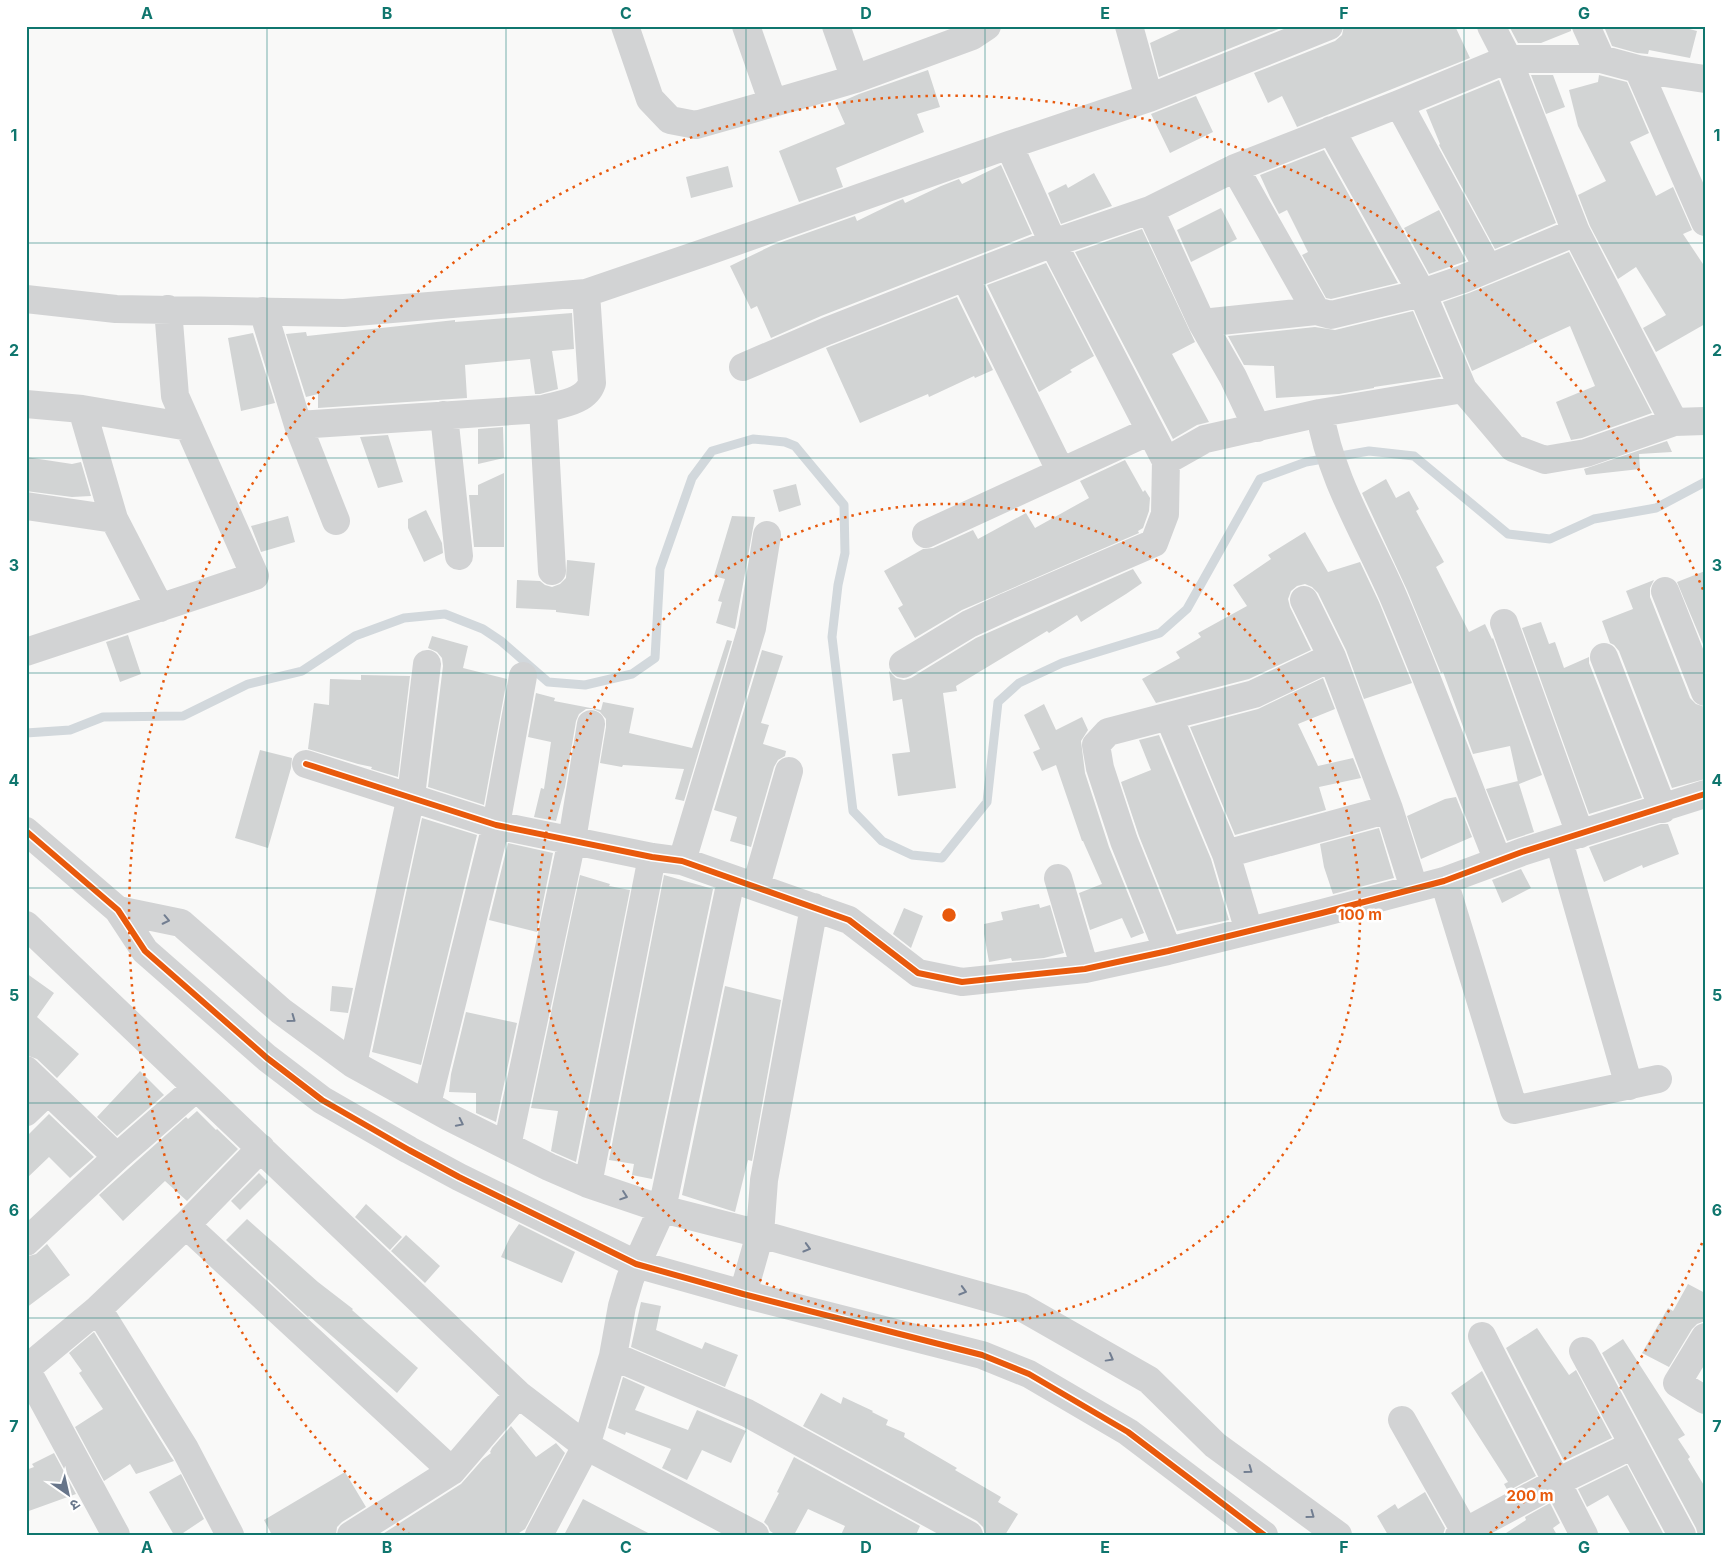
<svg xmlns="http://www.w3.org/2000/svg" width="1731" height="1561" viewBox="0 0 1731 1561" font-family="Inter,'Noto Sans Devanagari',sans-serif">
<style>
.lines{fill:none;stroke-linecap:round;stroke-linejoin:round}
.stream{stroke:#d2d8dc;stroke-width:9}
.building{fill:#d2d4d4}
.minor{stroke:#d2d3d4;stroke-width:28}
.cycleway-casing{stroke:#fff;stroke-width:9}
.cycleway{stroke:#e8590c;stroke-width:6}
.oneway{stroke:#727e91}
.grid{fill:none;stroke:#0f766e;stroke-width:1;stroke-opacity:0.55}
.ring{fill:none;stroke:#e8590c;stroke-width:2.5;stroke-dasharray:2.5 5}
.centre{fill:#e8590c;stroke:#fff;stroke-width:2.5}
.ring-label{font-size:15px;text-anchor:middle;font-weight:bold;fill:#e8590c;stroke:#fff;stroke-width:5;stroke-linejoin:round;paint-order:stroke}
.neatline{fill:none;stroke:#0f766e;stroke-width:2}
.grid-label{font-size:16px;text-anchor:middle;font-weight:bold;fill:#0f766e}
</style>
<rect width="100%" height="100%" fill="#f9f9f8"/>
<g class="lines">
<path class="stream" d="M 26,733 L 70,730 L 103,717 L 183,716 L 248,684 L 302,671 L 355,636 L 404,618 L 445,614 L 483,629 L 501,641 L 548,682 L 585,685 L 632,674 L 655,658 L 660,569 L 692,478 L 712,451 L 753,439 L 785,442 L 795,446 L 844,505 L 845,553 L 838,585 L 832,637 L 853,811 L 882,841 L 912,855 L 942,858 L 987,802 L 998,702 L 1019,683 L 1062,663 L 1160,633 L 1187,609 L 1260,479 L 1306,462 L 1369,451 L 1414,456 L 1508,534 L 1550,539 L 1594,519 L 1656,508 L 1705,482"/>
</g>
<path class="building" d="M 1187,26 L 1286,26 L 1159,77 L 1150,43 Z
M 1344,26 L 1455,26 L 1470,58 L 1297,127 L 1282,96 L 1268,103 L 1254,73 L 1335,41 L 1342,35 Z
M 1509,26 L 1571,26 L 1571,31 L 1541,43 L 1518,43 Z
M 1605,26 L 1678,26 L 1697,31 L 1690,58 L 1649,50 L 1648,54 L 1637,53 L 1612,46 L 1605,29 Z
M 928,70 L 940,107 L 917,114 L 924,132 L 836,168 L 843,187 L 799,202 L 779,151 L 845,124 L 836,104 L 859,94 Z
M 1531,75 L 1553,75 L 1565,107 L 1546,114 Z
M 1599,75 L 1627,82 L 1649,133 L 1630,142 L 1656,196 L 1673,187 L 1692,230 L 1683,234 L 1705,267 L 1705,324 L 1656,352 L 1643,328 L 1666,315 L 1636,267 L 1618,279 L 1590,226 L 1578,195 L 1606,181 L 1578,126 L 1569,90 L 1598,82 Z
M 1499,80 L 1556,223 L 1495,249 L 1439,145 L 1440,144 L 1426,110 Z
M 1196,96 L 1213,132 L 1170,153 L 1151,114 Z
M 1324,150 L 1398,283 L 1331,299 L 1326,298 L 1302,255 L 1308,252 L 1287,210 L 1279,214 L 1270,197 L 1260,175 Z
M 1001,165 L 1032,234 L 821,316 L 771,338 L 757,306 L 751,309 L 730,266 L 773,245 L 855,216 L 857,221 L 896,202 L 903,199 L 905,203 L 941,186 L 959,179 L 962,184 Z
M 728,166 L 733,187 L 691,198 L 686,177 Z
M 1094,173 L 1112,206 L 1061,224 L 1048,193 L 1066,184 L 1068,188 Z
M 1221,208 L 1237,239 L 1191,262 L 1177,230 Z
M 1439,210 L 1466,261 L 1429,274 L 1404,228 Z
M 1142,229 L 1195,342 L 1172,354 L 1209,422 L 1197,425 L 1173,439 L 1075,252 Z
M 1569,252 L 1652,413 L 1582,438 L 1571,440 L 1556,402 L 1595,386 L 1570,326 L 1472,371 L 1443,302 L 1469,293 Z
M 1046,263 L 1094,356 L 1070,370 L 1072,372 L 1039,392 L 987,285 Z
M 957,297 L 993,370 L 975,378 L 974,376 L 929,397 L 928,394 L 860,423 L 826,348 Z
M 1413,311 L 1441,377 L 1374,387 L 1374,388 L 1339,394 L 1276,398 L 1274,366 L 1244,365 L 1228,336 L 1315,327 L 1335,330 Z
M 572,313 L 574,349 L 552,351 L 558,389 L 540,394 L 535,394 L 530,359 L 465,365 L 467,398 L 318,408 L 318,394 L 306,397 L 286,334 L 306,332 L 307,336 L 455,320 L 455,322 Z
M 253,333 L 275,403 L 241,411 L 228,338 Z
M 503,427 L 504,458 L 478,464 L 478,429 Z
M 388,435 L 403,482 L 378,488 L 360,437 Z
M 1667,441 L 1672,452 L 1639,454 L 1640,469 L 1586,475 L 1584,469 Z
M 26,457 L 72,464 L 81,462 L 91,496 L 72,497 L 26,491 Z
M 1125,460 L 1143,492 L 1145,490 L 1150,498 L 1149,511 L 1143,528 L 1138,531 L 1139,533 L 962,610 L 915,638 L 898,608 L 903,605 L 884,571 L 923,549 L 933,548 L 973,530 L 978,539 L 1026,513 L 1035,528 L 1089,498 L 1080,481 Z
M 504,473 L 504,547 L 474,547 L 469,495 L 478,495 L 478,485 Z
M 1386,479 L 1396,498 L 1409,491 L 1419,509 L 1416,511 L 1444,562 L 1436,567 L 1469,632 L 1485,624 L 1492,639 L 1493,638 L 1542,775 L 1519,784 L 1534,832 L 1507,841 L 1486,789 L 1518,781 L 1518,782 L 1510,746 L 1473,754 L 1443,672 L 1441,673 L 1407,590 L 1362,493 Z
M 796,484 L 801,505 L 779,512 L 773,490 Z
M 426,510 L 442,543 L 443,553 L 424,562 L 408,528 L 408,519 Z
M 288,516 L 295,542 L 261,552 L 251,526 Z
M 732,516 L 755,517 L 735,629 L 716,623 L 722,602 L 718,601 L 725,579 L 714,576 Z
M 1305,532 L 1328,572 L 1360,562 L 1379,602 L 1412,683 L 1364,699 L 1346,650 L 1318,593 L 1312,587 L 1305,584 L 1297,586 L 1291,591 L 1288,599 L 1290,607 L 1311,650 L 1249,679 L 1156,703 L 1142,679 L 1180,658 L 1176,652 L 1201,637 L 1198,633 L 1247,606 L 1233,585 L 1271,559 L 1268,555 Z
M 567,560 L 595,563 L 589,616 L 556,612 L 556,610 L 516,608 L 517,580 L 540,581 L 545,585 L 552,587 L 560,584 L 566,578 Z
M 1133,569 L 1142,583 L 1126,594 L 1081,622 L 1077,615 L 1049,633 L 1047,631 L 956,686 L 957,691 L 943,693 L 956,788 L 898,796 L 892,754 L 910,752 L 902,699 L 893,701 L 889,671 L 896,678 L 904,680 L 911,678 L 976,638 Z
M 1705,571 L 1705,649 L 1677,582 Z
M 1654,580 L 1650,588 L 1650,597 L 1690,698 L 1696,704 L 1705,707 L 1705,779 L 1672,788 L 1619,651 L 1614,645 L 1610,643 L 1602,621 L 1633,609 L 1626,591 Z
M 1541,622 L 1549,644 L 1555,642 L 1564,668 L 1589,657 L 1589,663 L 1642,798 L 1589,814 L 1522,628 Z
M 128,635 L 141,674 L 120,682 L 106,642 Z
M 432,636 L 468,646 L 463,668 L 507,679 L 484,805 L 428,787 L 443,666 L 442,658 L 437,652 L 428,648 Z
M 727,640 L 732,641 L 684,801 L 675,799 L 684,769 L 623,765 L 622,767 L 600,763 L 606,727 L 606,719 L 600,712 L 593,709 L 586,709 L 579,714 L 576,721 L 565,787 L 556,821 L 534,817 L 541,788 L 544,789 L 551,742 L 528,737 L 536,693 L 555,698 L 554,701 L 601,710 L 603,702 L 634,708 L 629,733 L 692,748 Z
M 762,650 L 783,656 L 761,723 L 769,725 L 763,744 L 786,751 L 785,756 L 778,760 L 774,767 L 751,847 L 730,841 L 737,817 L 714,810 Z
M 361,675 L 410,676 L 398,777 L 371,769 L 372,767 L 358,764 L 308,749 L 314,703 L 329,705 L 330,679 L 361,680 Z
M 1323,678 L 1335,709 L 1298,724 L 1318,766 L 1353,758 L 1361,778 L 1319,787 L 1326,810 L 1235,835 L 1190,727 L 1258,709 Z
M 1044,704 L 1056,730 L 1082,717 L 1088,730 L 1081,741 L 1085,773 L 1109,847 L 1144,933 L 1131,938 L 1122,918 L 1090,930 L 1079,893 L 1102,884 L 1083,841 L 1082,841 L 1056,765 L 1042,771 L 1033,752 L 1040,749 L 1024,715 Z
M 1159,735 L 1211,859 L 1229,920 L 1177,931 L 1139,836 L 1121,782 L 1151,770 L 1139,740 Z
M 260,750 L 292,758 L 291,768 L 268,848 L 235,838 Z
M 1456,797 L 1472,837 L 1421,859 L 1407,816 L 1445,799 Z
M 422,818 L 477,835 L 421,1065 L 372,1052 Z
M 1661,824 L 1668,824 L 1679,854 L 1643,868 L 1642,865 L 1604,882 L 1589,847 Z
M 1379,828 L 1394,878 L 1333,894 L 1324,867 L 1320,844 Z
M 508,843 L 553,853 L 537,932 L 489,920 Z
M 1521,869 L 1531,888 L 1502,903 L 1492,880 Z
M 580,875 L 610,884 L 609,886 L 630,890 L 576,1162 L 551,1151 L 558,1111 L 531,1108 Z
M 664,875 L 713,889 L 652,1179 L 632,1175 L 634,1164 L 609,1160 Z
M 1039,904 L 1040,908 L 1050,905 L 1064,953 L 1044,958 L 1012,961 L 1011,958 L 989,962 L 984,934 L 984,924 L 1003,920 L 1001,912 Z
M 904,908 L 923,916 L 911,948 L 893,934 Z
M 26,973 L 54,993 L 37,1017 L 79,1054 L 57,1078 L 37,1059 L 26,1055 Z
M 332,986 L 353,988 L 348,1013 L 330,1011 Z
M 725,986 L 781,1000 L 752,1161 L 748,1160 L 735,1212 L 682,1195 Z
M 466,1012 L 517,1023 L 496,1122 L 476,1113 L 476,1093 L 449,1092 L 451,1074 Z
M 140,1071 L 164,1095 L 117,1136 L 97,1117 Z
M 197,1111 L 216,1130 L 217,1129 L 238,1149 L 187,1201 L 165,1181 L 123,1221 L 99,1195 L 186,1117 L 188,1119 Z
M 49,1114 L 94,1157 L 70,1178 L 49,1157 L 26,1179 L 26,1137 Z
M 259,1173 L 268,1182 L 240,1210 L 231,1201 Z
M 366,1204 L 402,1237 L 390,1250 L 355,1217 Z
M 247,1219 L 318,1282 L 353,1309 L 352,1310 L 418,1368 L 397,1393 L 309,1316 L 308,1317 L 226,1240 Z
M 519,1224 L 575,1252 L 562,1283 L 501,1257 L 510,1237 Z
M 406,1235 L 440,1266 L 425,1283 L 391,1251 Z
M 47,1244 L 70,1275 L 26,1308 L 26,1257 L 36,1254 Z
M 1688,1284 L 1705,1293 L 1705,1321 L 1697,1324 L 1692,1329 L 1669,1367 L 1642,1353 L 1668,1308 L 1673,1311 Z
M 641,1302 L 661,1306 L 656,1330 L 702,1349 L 705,1342 L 738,1355 L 725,1387 L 631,1347 Z
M 1537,1328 L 1569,1375 L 1576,1370 L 1612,1438 L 1564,1461 L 1506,1348 Z
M 94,1332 L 171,1457 L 174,1461 L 136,1474 L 130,1464 L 104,1481 L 75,1427 L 103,1409 L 79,1373 L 82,1371 L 69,1353 Z
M 1623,1339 L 1685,1435 L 1678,1439 L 1690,1457 L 1688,1459 L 1705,1487 L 1705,1535 L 1698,1535 L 1696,1528 L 1602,1353 Z
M 1482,1371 L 1536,1476 L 1508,1491 L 1504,1484 L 1508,1482 L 1451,1393 Z
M 623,1377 L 645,1387 L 635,1410 L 688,1430 L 697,1410 L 746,1431 L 731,1463 L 702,1450 L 687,1480 L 662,1468 L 671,1449 L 626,1432 L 625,1435 L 608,1428 Z
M 821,1393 L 841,1404 L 843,1397 L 873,1411 L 872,1412 L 888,1420 L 886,1425 L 905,1433 L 904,1437 L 957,1468 L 955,1470 L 1001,1497 L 998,1502 L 1018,1514 L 1005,1535 L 985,1535 L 983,1527 L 977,1521 L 803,1426 Z
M 511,1426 L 536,1457 L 556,1443 L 565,1453 L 525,1529 L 516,1535 L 381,1535 L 461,1484 L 483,1459 L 491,1453 L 490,1452 L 492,1448 Z
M 54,1453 L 76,1494 L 26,1512 L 26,1470 L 34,1467 L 32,1464 Z
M 794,1457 L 920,1526 L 916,1535 L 841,1535 L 845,1526 L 808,1509 L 794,1535 L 776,1535 L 770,1531 L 768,1526 L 764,1522 L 779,1493 L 777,1492 Z
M 1627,1465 L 1664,1535 L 1631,1535 L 1608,1495 L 1587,1507 L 1578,1489 Z
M 345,1472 L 366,1507 L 342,1522 L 337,1527 L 336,1535 L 272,1535 L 264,1520 Z
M 181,1474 L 204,1519 L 180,1535 L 174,1535 L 149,1492 Z
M 1425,1492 L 1445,1528 L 1443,1535 L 1388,1535 L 1377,1516 L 1395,1504 L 1398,1509 Z
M 583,1499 L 652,1535 L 564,1535 Z
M 1550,1503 L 1560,1523 L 1553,1528 L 1557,1535 L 1503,1535 L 1526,1520 L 1525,1517 Z"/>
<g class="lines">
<path class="minor" d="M 625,26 L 650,99 L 670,120 L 696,125 L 773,103
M 746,26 L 773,103 L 855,79 L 972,36 L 987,26
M 836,26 L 855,79
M 1129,26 L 1149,98
M 1491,26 L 1508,59 L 1576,232 L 1674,422
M 1586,26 L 1601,59
M 1638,69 L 1705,222
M 1399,104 L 1488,268
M 1331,130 L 1422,293 L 1463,389
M 1009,145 L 1053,243 L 1166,461
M 1235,168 L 1316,311
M 1150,210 L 1202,323 L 1233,377 L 1257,428
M 965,277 L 1061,472
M 26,299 L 116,309 L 344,313 L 586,293 L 703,253 L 1009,145 L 1149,98 L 1329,26
M 263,311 L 298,425 L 336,521
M 1202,323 L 1316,311 L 1331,315 L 1422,293 L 1463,279 L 1576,232
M 743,367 L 827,331 L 965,277 L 1053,243 L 1150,210 L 1235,168 L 1399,104 L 1508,59 L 1601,59 L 1638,69 L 1705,79
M 26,404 L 82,409 L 189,427
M 82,409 L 114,519 L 160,608
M 543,409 C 560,404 586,402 592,383 L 586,293
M 1320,413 C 1330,478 1367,536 1393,596 C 1430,683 1463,773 1498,861
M 444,415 L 459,556
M 298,425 L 543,409 L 552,571
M 26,506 L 114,519
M 926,534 L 1150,431
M 1665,591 L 1705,692
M 1304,600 L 1332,657 L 1389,809 L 1414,888
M 1504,623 L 1580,834
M 26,652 L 255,576 L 175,396 L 168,309
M 1604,657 L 1663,809
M 903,664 L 969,624 L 1008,606 L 1154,543 L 1165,514 L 1166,461 L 1205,439 L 1320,413 L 1463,389 L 1513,448 L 1545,460 L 1586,453 L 1674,422 L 1705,421
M 1169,717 L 1226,854 L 1249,931
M 306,764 L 496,825 L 652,857 L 682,861 L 849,920 L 918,973 L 962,982 L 1085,969 L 1168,951 L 1322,913 L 1444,881 L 1522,852 L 1705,794
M 26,831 L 118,910 L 145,951 L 267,1058 L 322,1100 L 409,1150 L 459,1177 L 636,1264 L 743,1294 L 982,1355 L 1029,1374 L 1128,1432 L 1264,1535
M 1559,841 L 1629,1086
M 1226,854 L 1389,809
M 682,861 L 752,628 L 767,535
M 1058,878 L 1085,969
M 1444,881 L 1514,1110 L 1658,1079
M 756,886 L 789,771
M 118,910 L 181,923 L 281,1011 L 353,1064 L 449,1117 L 549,1167 L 588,1184 L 662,1209 L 760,1234 L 1021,1307 L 1149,1380 L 1215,1445 L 1338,1535
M 26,925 L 518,1394 L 586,1446 L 755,1535
M 1168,951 L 1124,841 L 1100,768 L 1096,745 L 1108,732 L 1254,694 L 1332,657
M 353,1064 L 411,796 L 427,664
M 26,1070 L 117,1157
M 427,1104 L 496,825 L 523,676
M 26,1112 L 48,1091
M 507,1146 L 572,840 L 591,724
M 588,1184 L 652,857
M 186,1225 L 452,1471
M 26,1242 L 117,1157 L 196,1088
M 743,1294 L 760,1234 L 764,1180 L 814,907
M 98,1309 L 185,1449 L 230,1535
M 1482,1336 L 1584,1535
M 1705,1337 L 1677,1383 L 1705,1400
M 1583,1351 L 1682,1535
M 613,1356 L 747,1413 L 969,1535
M 1402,1420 L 1467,1535
M 116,1535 L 26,1369 L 98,1309 L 186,1225 L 261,1148
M 351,1535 L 452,1471 L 518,1394
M 539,1535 L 586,1446 L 613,1356 L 622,1306 L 630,1279 L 662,1209 L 731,880
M 1459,1535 L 1557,1482 L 1633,1445"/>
<defs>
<path id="cycleway" d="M 306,764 L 496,825 L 652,857 L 682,861 L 849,920 L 918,973 L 962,982 L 1085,969 L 1168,951 L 1322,913 L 1444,881 L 1522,852 L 1705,794
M 26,831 L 118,910 L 145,951 L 267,1058 L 322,1100 L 409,1150 L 459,1177 L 636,1264 L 743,1294 L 982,1355 L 1029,1374 L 1128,1432 L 1264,1535"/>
</defs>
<use href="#cycleway" class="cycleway-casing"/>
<use href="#cycleway" class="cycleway"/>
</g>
<defs><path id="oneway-chevron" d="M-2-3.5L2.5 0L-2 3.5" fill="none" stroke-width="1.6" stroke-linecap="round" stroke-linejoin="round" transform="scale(1.25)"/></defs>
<g class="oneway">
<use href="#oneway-chevron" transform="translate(166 920) rotate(12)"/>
<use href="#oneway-chevron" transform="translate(292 1019) rotate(36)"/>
<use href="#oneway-chevron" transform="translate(460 1123) rotate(26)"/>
<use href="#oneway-chevron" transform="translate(624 1196) rotate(19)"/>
<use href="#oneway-chevron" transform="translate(807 1248) rotate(16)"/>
<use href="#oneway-chevron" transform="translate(963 1291) rotate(16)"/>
<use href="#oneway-chevron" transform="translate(1110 1358) rotate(29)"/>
<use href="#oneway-chevron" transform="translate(1249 1470) rotate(36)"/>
<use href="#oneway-chevron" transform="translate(1311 1515) rotate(36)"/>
</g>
<path class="grid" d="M 267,26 L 267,1535M 506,26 L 506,1535M 746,26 L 746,1535M 985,26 L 985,1535M 1225,26 L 1225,1535M 1464,26 L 1464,1535M 26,243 L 1705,243M 26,458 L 1705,458M 26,673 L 1705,673M 26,888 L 1705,888M 26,1103 L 1705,1103M 26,1318 L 1705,1318"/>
<g class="ring">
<circle cx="949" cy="915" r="411"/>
<path d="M1705 1236A821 821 0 0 1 1488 1535M410 1535A821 821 0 1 1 1705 594"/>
</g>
<circle cx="949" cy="915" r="8" class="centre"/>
<g class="ring-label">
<text x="1360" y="920">100 m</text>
<text x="1530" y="1501">200 m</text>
</g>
<rect width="1731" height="1561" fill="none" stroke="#ffffff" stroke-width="55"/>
<g transform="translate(68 1494) rotate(146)" stroke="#ffffff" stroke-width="4" paint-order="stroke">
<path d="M0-4L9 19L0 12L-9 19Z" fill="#67758a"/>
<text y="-8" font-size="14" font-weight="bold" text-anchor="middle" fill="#67758a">उ</text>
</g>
<rect x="28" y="28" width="1676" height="1506" class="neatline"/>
<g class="grid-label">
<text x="147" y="19">A</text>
<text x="387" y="19">B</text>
<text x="626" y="19">C</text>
<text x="866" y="19">D</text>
<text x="1105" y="19">E</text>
<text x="1344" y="19">F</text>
<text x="1584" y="19">G</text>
<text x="14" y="141">1</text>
<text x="1717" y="141">1</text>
<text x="14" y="356">2</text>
<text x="1717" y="356">2</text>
<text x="14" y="571">3</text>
<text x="1717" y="571">3</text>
<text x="14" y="786">4</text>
<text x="1717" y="786">4</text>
<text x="14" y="1001">5</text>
<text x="1717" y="1001">5</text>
<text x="14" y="1216">6</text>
<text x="1717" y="1216">6</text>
<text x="14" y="1432">7</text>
<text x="1717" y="1432">7</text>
<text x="147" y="1553">A</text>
<text x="387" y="1553">B</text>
<text x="626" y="1553">C</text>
<text x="866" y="1553">D</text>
<text x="1105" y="1553">E</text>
<text x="1344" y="1553">F</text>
<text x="1584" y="1553">G</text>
</g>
</svg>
